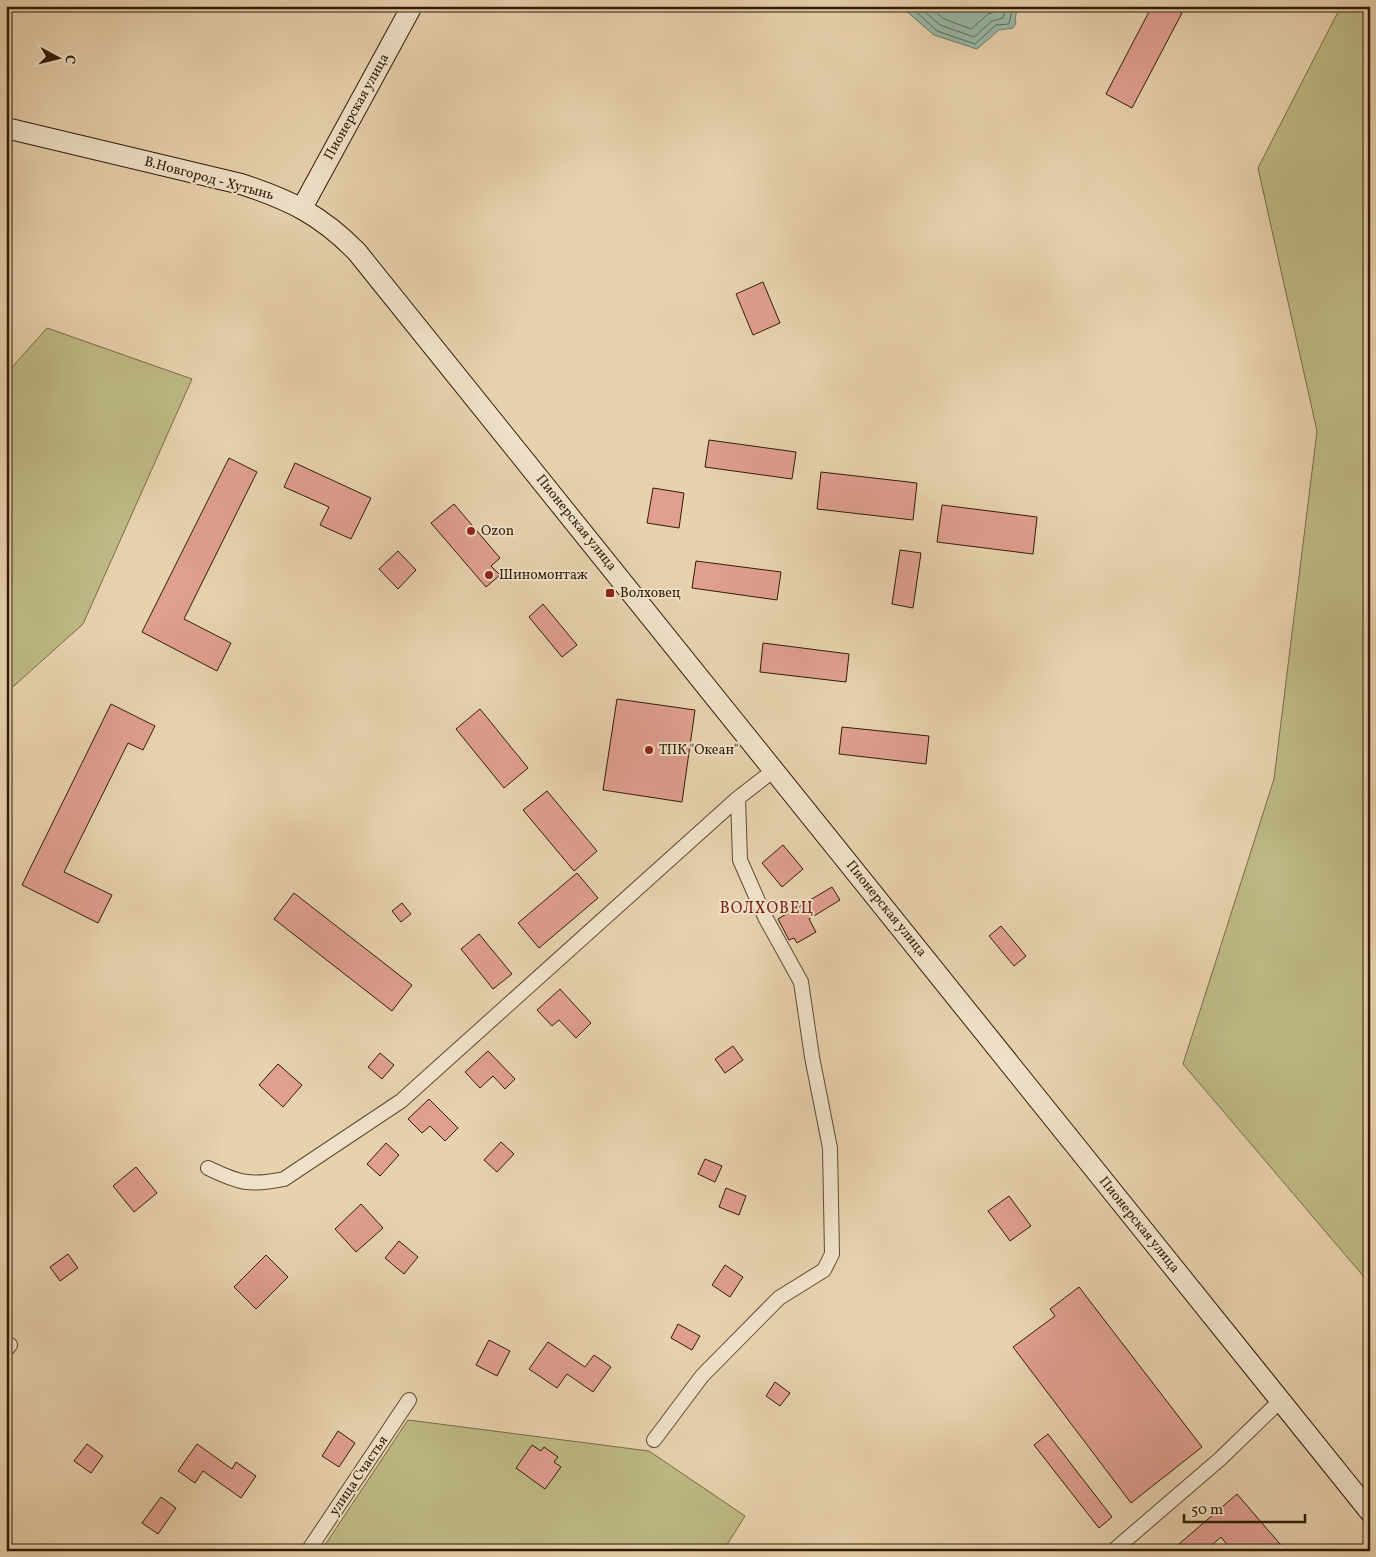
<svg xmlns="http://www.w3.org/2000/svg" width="1376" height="1557" viewBox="0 0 1376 1557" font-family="Vollkorn,serif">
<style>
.green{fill:#beba85;stroke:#776b46}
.water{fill:#98b8a6;stroke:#6e7a66}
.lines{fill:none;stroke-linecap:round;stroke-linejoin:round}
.shore{stroke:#646a56;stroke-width:1}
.building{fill:#e09f90;stroke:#301c06}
.street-casing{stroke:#5e4a30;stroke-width:16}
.secondary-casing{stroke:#301c06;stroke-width:22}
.street{stroke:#f0e2ca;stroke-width:14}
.secondary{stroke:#f0e2ca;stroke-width:20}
.poi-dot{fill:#8f2418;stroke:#f0e2ca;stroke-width:2}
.labels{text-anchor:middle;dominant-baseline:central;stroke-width:4;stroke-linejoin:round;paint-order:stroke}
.street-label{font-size:14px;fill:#301c06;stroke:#f0e2ca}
.poi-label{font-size:14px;fill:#301c06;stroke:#f0e2ca;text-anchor:start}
.quarter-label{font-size:16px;letter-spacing:1px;fill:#7a1f14;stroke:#f0e2ca}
</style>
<rect width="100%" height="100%" fill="#e8d2ae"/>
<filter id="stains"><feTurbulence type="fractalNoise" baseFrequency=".004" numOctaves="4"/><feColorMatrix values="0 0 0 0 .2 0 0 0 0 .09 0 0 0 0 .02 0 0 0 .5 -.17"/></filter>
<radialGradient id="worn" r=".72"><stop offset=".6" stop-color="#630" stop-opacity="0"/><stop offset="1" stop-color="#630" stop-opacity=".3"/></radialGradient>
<path class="green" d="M 1341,6 L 1370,6 L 1370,1284 L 1183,1064 L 1274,779 L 1317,431 L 1258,168 Z
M 47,328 L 192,379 L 83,624 L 6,693 L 6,374 Z
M 408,1420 L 649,1451 L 745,1516 L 723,1551 L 321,1551 Z"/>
<path class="water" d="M 905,6 L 1018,6 L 1015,19 L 1016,23 L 1013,28 L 999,30 L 977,49 L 934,35 L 905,10 Z"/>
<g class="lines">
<path class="shore" d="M 910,6 L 937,31 L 975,44 L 996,25 L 1009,24 L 1013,6
M 918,6 L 940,25 L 974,37 L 992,21 L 1003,18 L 1006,6
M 929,6 L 944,19 L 971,29 L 988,14 L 997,11 L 998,6"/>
</g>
<path class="building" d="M 1152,6 L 1169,6 L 1182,13 L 1132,108 L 1106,94 Z
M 763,282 L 780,323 L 753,335 L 736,294 Z
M 709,440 L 796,452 L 792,479 L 705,467 Z
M 229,458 L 257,472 L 184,619 L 231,643 L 217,671 L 142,632 Z
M 295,463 L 371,498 L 351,539 L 320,525 L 329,507 L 284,487 Z
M 821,472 L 917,483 L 913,520 L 817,509 Z
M 653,488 L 684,493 L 679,528 L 647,523 Z
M 454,504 L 500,558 L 491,566 L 500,575 L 486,587 L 431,523 Z
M 942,505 L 1037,517 L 1033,554 L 937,542 Z
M 900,550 L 921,553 L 913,608 L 892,604 Z
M 398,551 L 416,570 L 398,589 L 379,569 Z
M 696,561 L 781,572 L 777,600 L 692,588 Z
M 543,604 L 577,645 L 562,657 L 529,617 Z
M 763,643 L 849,654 L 846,682 L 760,672 Z
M 617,699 L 695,710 L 682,802 L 603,790 Z
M 111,704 L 155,726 L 143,750 L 128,743 L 64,872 L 112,895 L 98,923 L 22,885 Z
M 480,709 L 528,768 L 504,788 L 456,729 Z
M 842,727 L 929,736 L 926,764 L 839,754 Z
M 547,791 L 597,851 L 574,871 L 523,810 Z
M 783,845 L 803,869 L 782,887 L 762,863 Z
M 577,873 L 598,898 L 539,948 L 518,923 Z
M 832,887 L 840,900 L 809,919 L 816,932 L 797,943 L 794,938 L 789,940 L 778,919 Z
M 294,893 L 412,985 L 392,1011 L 274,919 Z
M 402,903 L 411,914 L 401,922 L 392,911 Z
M 1001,926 L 1026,956 L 1014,966 L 989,936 Z
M 479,934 L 512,974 L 493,989 L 461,949 Z
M 560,989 L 591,1023 L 576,1038 L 559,1020 L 552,1026 L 537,1010 Z
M 733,1046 L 743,1060 L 725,1073 L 715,1059 Z
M 488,1051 L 515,1079 L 505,1089 L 493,1076 L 480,1088 L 465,1072 Z
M 380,1053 L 394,1065 L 382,1079 L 368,1067 Z
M 278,1064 L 302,1085 L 283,1107 L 259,1085 Z
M 429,1099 L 458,1128 L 445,1141 L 430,1126 L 422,1133 L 408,1119 Z
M 501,1142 L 514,1154 L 497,1172 L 484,1160 Z
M 386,1143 L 399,1155 L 380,1176 L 367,1164 Z
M 705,1159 L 722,1166 L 715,1182 L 698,1174 Z
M 136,1167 L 157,1193 L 134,1212 L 113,1186 Z
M 726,1188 L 746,1196 L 739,1215 L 719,1207 Z
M 1009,1196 L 1031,1226 L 1010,1241 L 988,1211 Z
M 361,1204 L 383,1228 L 356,1252 L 335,1229 Z
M 399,1241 L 418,1257 L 404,1274 L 385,1258 Z
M 68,1254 L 78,1268 L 60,1281 L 50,1267 Z
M 266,1255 L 288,1277 L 256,1309 L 234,1287 Z
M 725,1265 L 743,1277 L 730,1297 L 712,1285 Z
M 1079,1287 L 1202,1447 L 1131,1503 L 1013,1347 L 1055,1316 L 1050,1309 Z
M 678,1324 L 700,1336 L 692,1350 L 671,1338 Z
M 489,1340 L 510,1351 L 497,1376 L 476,1365 Z
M 548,1342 L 585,1367 L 594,1355 L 611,1367 L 593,1392 L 567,1374 L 557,1388 L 529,1369 Z
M 775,1382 L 790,1393 L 780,1406 L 766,1396 Z
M 338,1431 L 355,1443 L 339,1467 L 322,1456 Z
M 1048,1434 L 1112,1517 L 1099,1528 L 1034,1445 Z
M 87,1444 L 103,1456 L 91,1473 L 74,1461 Z
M 197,1444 L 232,1469 L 236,1462 L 256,1476 L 241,1498 L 203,1471 L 195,1483 L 178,1471 Z
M 532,1445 L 541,1451 L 544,1447 L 558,1457 L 554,1462 L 561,1467 L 545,1489 L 516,1468 Z
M 1237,1494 L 1286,1551 L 1232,1551 L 1221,1537 L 1205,1551 L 1171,1551 Z
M 161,1497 L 176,1508 L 158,1534 L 142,1523 Z"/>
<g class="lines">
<defs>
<path id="street" d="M 208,1168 C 239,1183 250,1186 284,1179 L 401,1101 L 738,798 L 774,770
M 6,1343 L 10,1345 L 6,1350
M 654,1440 L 702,1376 L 779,1298 L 824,1270 L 832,1254 L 830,1148 L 812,1057 L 801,982 L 765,917 L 740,860 L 738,798
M 308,1551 L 409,1400
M 1113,1551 L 1220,1459 L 1280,1401"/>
<path id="secondary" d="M 6,128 L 241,184 C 290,200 321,215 357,252 L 1370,1512
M 302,208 L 412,6"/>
</defs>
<use href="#street" class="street-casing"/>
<use href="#secondary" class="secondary-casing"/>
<use href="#street" class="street"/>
<use href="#secondary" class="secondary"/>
</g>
<g class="poi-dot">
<circle cx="471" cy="531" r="5"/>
<circle cx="489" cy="575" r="5"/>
<rect x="605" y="588" width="10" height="10" rx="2.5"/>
<circle cx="649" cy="750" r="5"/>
</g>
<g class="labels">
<g class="street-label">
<text transform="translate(357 107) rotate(-61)">Пионерская улица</text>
<text transform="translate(209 179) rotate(15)">В.Новгород - Хутынь</text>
<text transform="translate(576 523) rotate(51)">Пионерская улица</text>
<text transform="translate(886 909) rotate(51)">Пионерская улица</text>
<text transform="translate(1139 1225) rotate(51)">Пионерская улица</text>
<text transform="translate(359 1476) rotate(-56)">улица Счастья</text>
</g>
<g class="poi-label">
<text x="481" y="531">Ozon</text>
<text x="499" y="575">Шиномонтаж</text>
<text x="620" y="593">Волховец</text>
<text x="659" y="750">ТПК "Океан"</text>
</g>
<g class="quarter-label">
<text x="767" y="909">ВОЛХОВЕЦ</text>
</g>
</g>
<rect width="1376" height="1557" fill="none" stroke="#e8d2ae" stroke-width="25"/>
<rect x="8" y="8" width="1361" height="1542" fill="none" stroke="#301c06" stroke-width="2.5"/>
<rect x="12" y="12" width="1351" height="1532" fill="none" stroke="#301c06"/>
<g transform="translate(58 58) rotate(97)" stroke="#f0e2ca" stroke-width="4" paint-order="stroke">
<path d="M0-4L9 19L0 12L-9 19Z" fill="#301c06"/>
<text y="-8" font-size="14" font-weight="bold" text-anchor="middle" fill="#301c06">С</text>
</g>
<path d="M1184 1514v8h121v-8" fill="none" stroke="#301c06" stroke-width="2.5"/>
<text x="1191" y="1514" font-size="15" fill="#301c06" stroke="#f0e2ca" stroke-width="4" paint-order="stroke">50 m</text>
<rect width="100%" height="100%" filter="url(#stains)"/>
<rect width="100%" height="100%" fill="url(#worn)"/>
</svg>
